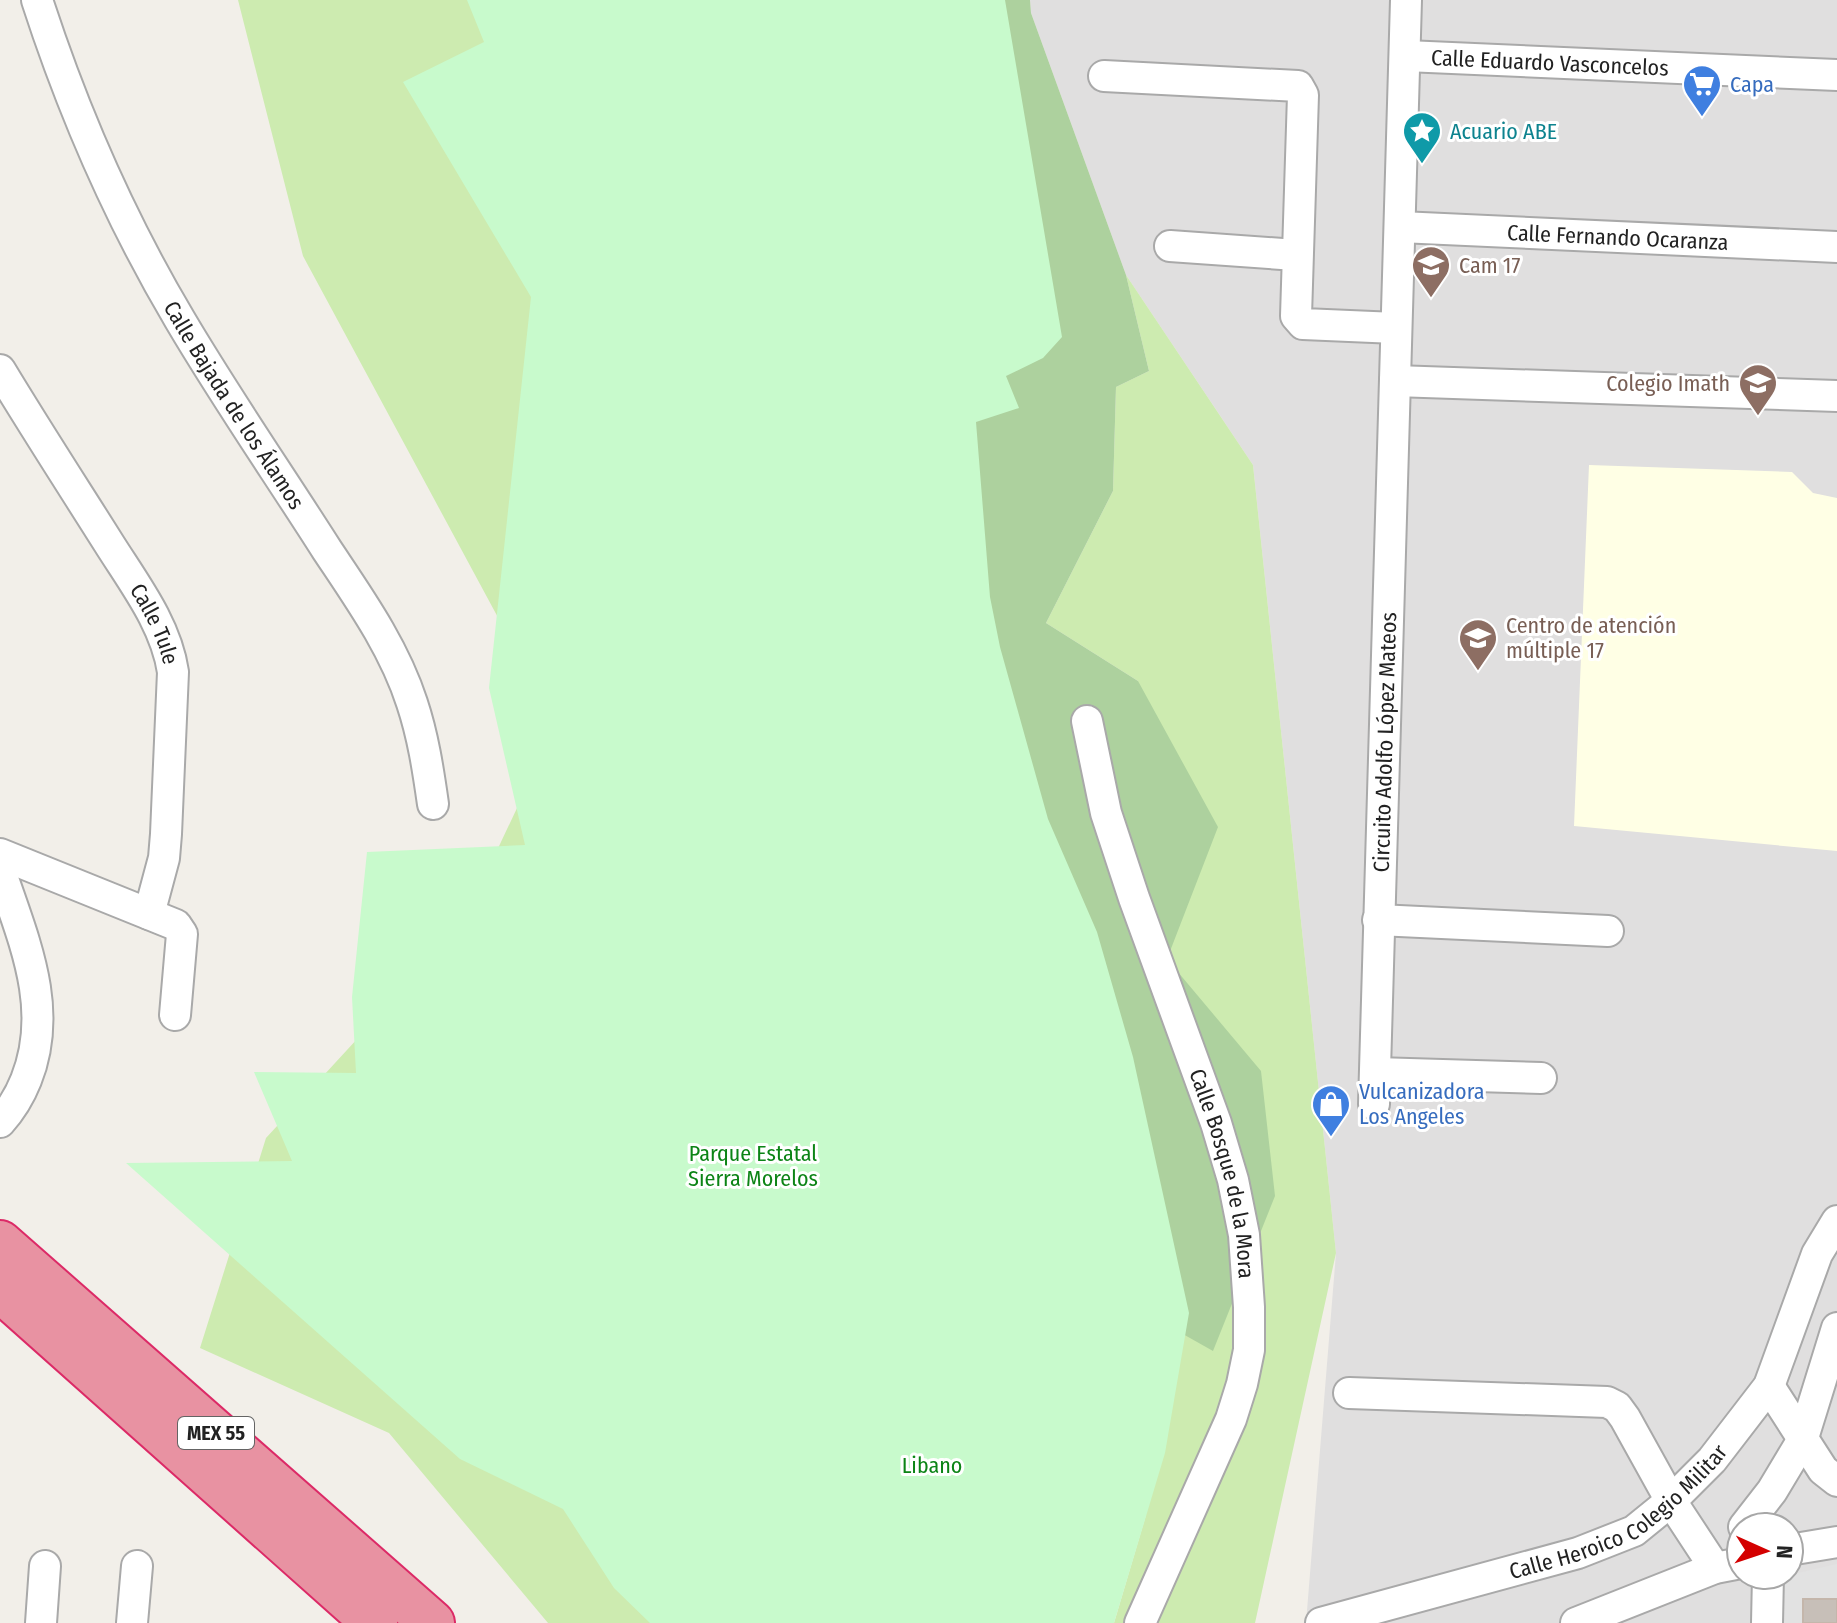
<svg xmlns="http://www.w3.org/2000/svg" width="1837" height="1623" viewBox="0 0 1837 1623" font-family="'Fira Sans Condensed',sans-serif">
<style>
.residential{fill:#e0dfdf;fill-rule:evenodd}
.education{fill:#ffffe5}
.grass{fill:#cdebb0}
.forest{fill:#add19e}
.park{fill:#c8facc}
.parking{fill:#e2e2e2}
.building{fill:#c7bfb8;stroke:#c4b6ab;stroke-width:2}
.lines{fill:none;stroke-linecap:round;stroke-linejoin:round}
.minor-casing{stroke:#a9a9a9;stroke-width:34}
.highway-casing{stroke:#dc2a67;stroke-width:48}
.minor{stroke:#fff;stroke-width:30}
.highway{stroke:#e892a2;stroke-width:44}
.labels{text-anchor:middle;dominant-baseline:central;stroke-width:6;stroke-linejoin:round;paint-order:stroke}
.shield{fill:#fff;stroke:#646464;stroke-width:2}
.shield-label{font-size:20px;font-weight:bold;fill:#222}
.street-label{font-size:22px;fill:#222;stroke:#fff}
.shop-label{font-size:22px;fill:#366cbe;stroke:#fff;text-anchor:start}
.culture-label{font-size:22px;fill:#0d838f;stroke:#fff;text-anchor:start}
.education-label{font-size:22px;fill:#785e54;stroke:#fff;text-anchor:start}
.park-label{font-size:22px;fill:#0c8416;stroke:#fff}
</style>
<rect width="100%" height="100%" fill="#f2efe9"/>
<path class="residential" d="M 1030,0 L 1837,0 L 1837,1623 L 1306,1623 L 1336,1253 L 1253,465 L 1126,275 L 1031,13 ZM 1741,1527 L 1789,1527 L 1789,1575 L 1741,1575 Z"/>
<path class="education" d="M 1589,465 L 1792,472 L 1813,493 L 1837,498 L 1837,851 L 1574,826 Z"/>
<path class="grass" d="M 238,0 L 550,0 L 1167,959 L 1138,681 L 1046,623 L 1113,491 L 1116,387 L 1149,371 L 1126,275 L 1253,465 L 1336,1253 L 1255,1623 L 1114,1623 L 1146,1515 L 804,1623 L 548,1623 L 389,1433 L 200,1348 L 266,1138 L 462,925 L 556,725 L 303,256 Z"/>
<path class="forest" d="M 550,0 L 1030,0 L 1031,13 L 1126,275 L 1149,371 L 1116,387 L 1113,491 L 1046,623 L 1138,681 L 1218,827 L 1167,959 L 1261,1071 L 1275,1196 L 1213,1351 L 1135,1307 Z"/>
<path class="park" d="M 467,0 L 1005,0 L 1062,337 L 1043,358 L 1006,376 L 1019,408 L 976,422 L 990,597 L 1000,647 L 1048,819 L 1097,932 L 1133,1057 L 1189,1313 L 1165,1453 L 1114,1623 L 650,1623 L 614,1588 L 563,1509 L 460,1459 L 126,1163 L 292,1161 L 254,1072 L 356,1073 L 352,997 L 367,852 L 525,845 L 489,688 L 531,297 L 403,82 L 484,42 Z"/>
<path class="parking" d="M 1837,1564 L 1837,1599 L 1803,1623 L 1777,1623 L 1777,1578 Z"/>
<path class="building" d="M 1803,1599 L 1837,1599 L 1837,1623 L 1803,1623 Z"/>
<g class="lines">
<defs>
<g id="minor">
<path id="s1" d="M 37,0 C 73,111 120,219 180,320 C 226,398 278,473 327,550 C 359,598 394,647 412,703 C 423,736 428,769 433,804"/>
<path id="s2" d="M 1406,56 L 1837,75"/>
<path d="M 1104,76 L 1298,86 L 1303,95 L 1296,316 L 1303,324 L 1396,328"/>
<path id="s3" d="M 1400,227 L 1837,247"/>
<path d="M 1170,246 L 1296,255"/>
<path id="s4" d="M 0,370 C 35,428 72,485 108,542 C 133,582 166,624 173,672 L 166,834 L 164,858 L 149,914"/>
<path d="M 1395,381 L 1837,396"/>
<path id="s5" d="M 1087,721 L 1106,813 L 1134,898 L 1216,1123 L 1233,1180 L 1244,1235 L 1249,1307 L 1249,1350 L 1242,1384 L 1231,1419 L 1140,1623"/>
<path d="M 0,854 L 176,925 L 182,934 L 175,1015"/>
<path d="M 0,870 C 23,939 55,1008 26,1080 C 20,1095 11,1110 0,1122"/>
<path d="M 1378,920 L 1608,931"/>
<path d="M 1376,1073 L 1541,1078"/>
<path id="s6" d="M 1374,1104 L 1406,0"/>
<path d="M 1769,1386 L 1823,1470 L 1837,1481"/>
<path d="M 1349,1393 L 1607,1402 L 1617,1407 L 1625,1418 L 1671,1501 L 1715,1568"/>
<path d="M 1744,1527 L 1772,1491 L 1802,1441 L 1837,1328"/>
<path d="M 1789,1550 L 1837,1542"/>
<path d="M 41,1623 L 45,1566"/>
<path d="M 132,1623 L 137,1566"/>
<path id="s7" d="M 1321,1623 L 1578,1553 L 1634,1531 L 1671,1501 L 1712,1460 L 1769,1386 L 1817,1254 L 1837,1221"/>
<path d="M 1576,1623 L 1715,1568 L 1741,1563"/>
<path d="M 1767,1623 L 1768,1575"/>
</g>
<path id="highway" d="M 0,1243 L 432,1623
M 0,1289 L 375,1623"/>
</defs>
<use href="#minor" class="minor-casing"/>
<use href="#highway" class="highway-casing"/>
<use href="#minor" class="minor"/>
<use href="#highway" class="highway"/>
</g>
<defs>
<symbol id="supermarket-pin" viewBox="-11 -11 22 30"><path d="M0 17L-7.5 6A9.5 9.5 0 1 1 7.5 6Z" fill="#3f7fe0" stroke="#fff"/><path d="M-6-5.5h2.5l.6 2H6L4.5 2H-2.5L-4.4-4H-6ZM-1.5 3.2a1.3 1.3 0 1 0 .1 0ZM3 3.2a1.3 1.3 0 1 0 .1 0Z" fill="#fff"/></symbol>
<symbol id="sight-pin" viewBox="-11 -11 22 30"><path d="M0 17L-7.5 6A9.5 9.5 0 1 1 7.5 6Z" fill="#0f9aa8" stroke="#fff"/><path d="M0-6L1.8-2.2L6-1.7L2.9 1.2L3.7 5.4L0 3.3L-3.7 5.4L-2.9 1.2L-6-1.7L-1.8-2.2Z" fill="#fff"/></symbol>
<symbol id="school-pin" viewBox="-11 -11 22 30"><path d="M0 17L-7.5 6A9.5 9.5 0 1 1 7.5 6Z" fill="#8d6e63" stroke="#fff"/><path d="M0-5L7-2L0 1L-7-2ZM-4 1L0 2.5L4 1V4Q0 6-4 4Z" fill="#fff"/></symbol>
<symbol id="shop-pin" viewBox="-11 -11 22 30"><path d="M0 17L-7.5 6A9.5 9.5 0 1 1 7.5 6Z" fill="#3f7fe0" stroke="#fff"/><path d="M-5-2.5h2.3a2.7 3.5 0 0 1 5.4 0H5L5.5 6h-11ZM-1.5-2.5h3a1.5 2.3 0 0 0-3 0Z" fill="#fff"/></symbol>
</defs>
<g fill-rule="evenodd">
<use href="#supermarket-pin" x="1680" y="62" width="44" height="60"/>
<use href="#sight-pin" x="1400" y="109" width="44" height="60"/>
<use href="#school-pin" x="1409" y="243" width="44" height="60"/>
<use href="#school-pin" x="1736" y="361" width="44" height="60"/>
<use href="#school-pin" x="1456" y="616" width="44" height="60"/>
<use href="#shop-pin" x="1309" y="1082" width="44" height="60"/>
</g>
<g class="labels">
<rect class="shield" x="178" y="1417" width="76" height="32" rx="6"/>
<g class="shield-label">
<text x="216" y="1433">MEX 55</text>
</g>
<g class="street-label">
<text stroke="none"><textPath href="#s2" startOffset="144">Calle Eduardo Vasconcelos</textPath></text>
<text stroke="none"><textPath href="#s3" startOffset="218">Calle Fernando Ocaranza</textPath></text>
<text stroke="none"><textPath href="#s1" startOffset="452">Calle Bajada de los Álamos</textPath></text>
<text stroke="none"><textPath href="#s4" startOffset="298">Calle Tule</textPath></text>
<text stroke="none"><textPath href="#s6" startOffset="362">Circuito Adolfo López Mateos</textPath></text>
<text stroke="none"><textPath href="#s5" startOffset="474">Calle Bosque de la Mora</textPath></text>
<text stroke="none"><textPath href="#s7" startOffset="322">Calle Heroico Colegio Militar</textPath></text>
</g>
<g class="shop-label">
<text x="1730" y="84">Capa</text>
<text x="1359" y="1091">Vulcanizadora<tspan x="1359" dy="25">Los Angeles</tspan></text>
</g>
<g class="culture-label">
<text x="1450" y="131">Acuario ABE</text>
</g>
<g class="education-label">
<text x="1459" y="265">Cam 17</text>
<text x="1730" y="383" text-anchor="end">Colegio Imath</text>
<text x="1506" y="625">Centro de atención<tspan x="1506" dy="25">múltiple 17</tspan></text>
</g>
<g class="park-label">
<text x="753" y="1153">Parque Estatal<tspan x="753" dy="25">Sierra Morelos</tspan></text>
<text x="932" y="1465">Libano</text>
</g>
</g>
<g transform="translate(1765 1551) rotate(93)"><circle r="38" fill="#ffffff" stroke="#a7a7a7" stroke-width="2"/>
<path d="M0-6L14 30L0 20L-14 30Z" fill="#d40000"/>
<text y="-12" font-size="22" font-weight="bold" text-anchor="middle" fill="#222222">N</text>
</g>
</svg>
